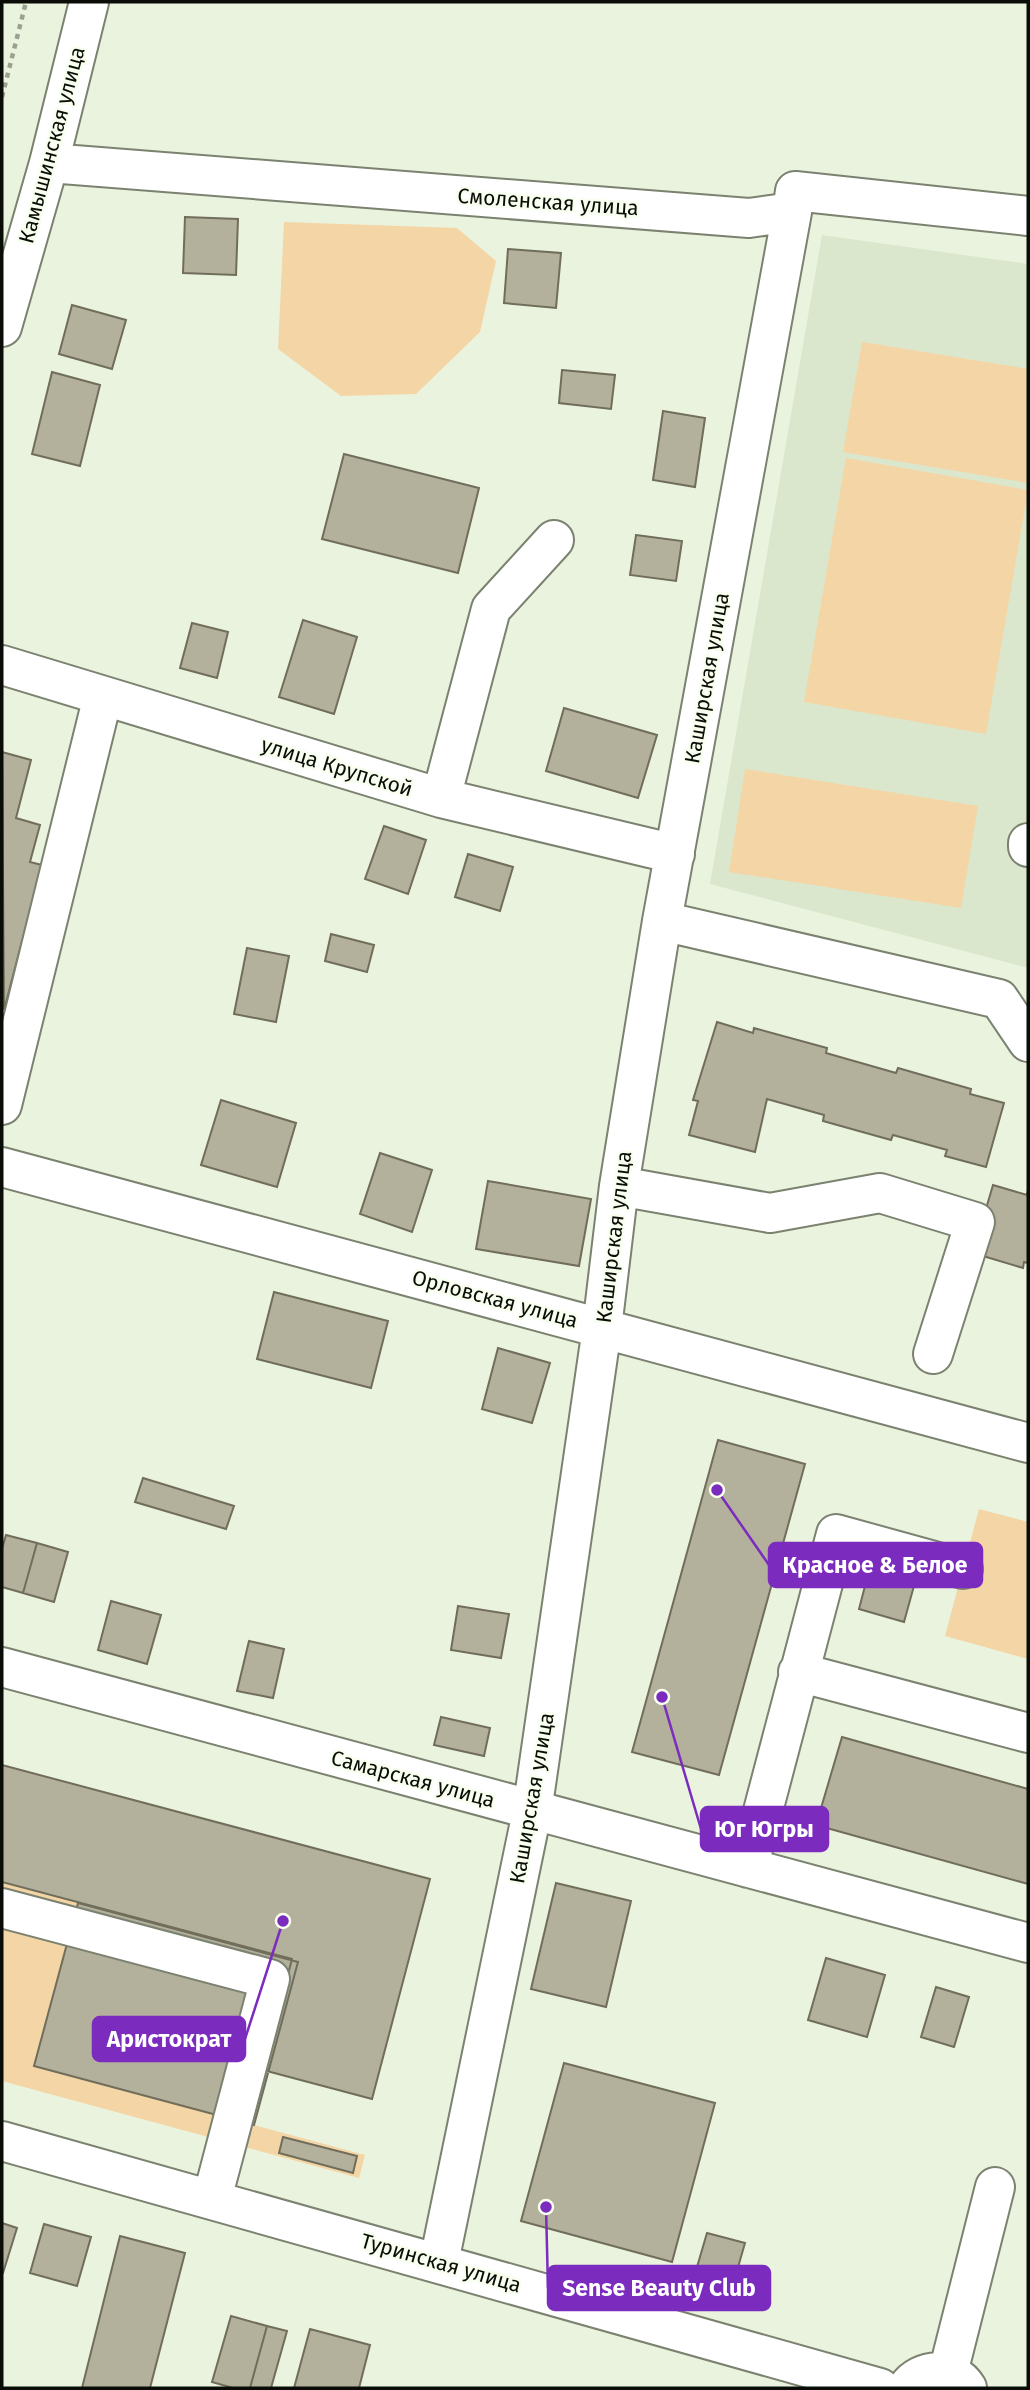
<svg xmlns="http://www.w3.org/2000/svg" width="1030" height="2390" viewBox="0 0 1030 2390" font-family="'Fira Sans',sans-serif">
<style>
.built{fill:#dbe7cc}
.green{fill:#f4d5a5}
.building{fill:#b3b09c;stroke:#706e5b;stroke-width:2}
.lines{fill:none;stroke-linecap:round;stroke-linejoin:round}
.minor-casing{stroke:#7b8270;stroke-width:42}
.path{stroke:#9ba192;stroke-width:4.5;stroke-dasharray:5 5;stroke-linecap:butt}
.minor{stroke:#fff;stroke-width:38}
.labels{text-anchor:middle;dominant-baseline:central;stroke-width:5;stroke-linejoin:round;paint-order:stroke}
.street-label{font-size:21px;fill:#0a0d07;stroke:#f8ffef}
.leader{fill:none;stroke:#7b2cbf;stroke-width:2.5}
.callout-dot{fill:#7b2cbf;stroke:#f8ffef;stroke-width:2.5}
.callout{fill:#7b2cbf;stroke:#7b2cbf;stroke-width:2.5}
.callout-label{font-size:23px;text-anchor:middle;font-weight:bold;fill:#fff}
</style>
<rect width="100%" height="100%" fill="#eaf3de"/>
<path class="built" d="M 822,235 L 1028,264 L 1028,968 L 710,884 Z"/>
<path class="green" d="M 284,222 L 457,228 L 496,261 L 480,332 L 416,394 L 341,396 L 278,349 Z
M 862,342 L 1028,369 L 1028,483 L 843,452 Z
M 846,458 L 1028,490 L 986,734 L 804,702 Z
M 745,769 L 978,806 L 961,908 L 729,872 Z
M 979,1509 L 1028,1522 L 1028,1659 L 945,1636 Z
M 2,1882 L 298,1962 L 254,2125 L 365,2155 L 359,2178 L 2,2081 Z"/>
<path class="building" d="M 185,217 L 238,219 L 236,275 L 183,273 Z
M 508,249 L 561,253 L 556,308 L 504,303 Z
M 72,305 L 126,320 L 112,369 L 59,354 Z
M 562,370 L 615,375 L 611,409 L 559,403 Z
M 52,372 L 100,385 L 80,466 L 32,454 Z
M 663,411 L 705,418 L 695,487 L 653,480 Z
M 344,454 L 479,488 L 458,573 L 322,539 Z
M 636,535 L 682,541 L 676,581 L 630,575 Z
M 303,620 L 357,637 L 334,714 L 279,697 Z
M 192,623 L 228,632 L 217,678 L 180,668 Z
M 564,708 L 657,735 L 638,798 L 546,771 Z
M 2,752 L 31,760 L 16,818 L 40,825 L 30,862 L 42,865 L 4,1010 Z
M 384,826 L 426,840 L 408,894 L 365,879 Z
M 468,854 L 513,867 L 500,911 L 455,897 Z
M 331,934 L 374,945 L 367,972 L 325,961 Z
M 247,948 L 289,956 L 276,1022 L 234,1014 Z
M 717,1022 L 753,1033 L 754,1028 L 827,1048 L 826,1053 L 896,1073 L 898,1068 L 971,1089 L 970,1094 L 1004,1103 L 986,1167 L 945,1156 L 947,1150 L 893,1135 L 891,1140 L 823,1121 L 824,1115 L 767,1099 L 755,1152 L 689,1135 L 698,1101 L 693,1100 Z
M 221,1100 L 296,1123 L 277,1187 L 201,1165 Z
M 380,1153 L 432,1170 L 412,1232 L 360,1214 Z
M 488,1181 L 591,1199 L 579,1266 L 476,1249 Z
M 993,1185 L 1027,1195 L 1028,1190 L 1028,1263 L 1024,1262 L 1023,1268 L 973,1253 Z
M 274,1292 L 388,1321 L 371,1388 L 257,1359 Z
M 498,1348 L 550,1363 L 532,1423 L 482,1409 Z
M 718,1440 L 805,1464 L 719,1775 L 632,1752 Z
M 143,1478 L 234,1506 L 226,1529 L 135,1502 Z
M 6,1535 L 37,1543 L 23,1593 L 2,1587 L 2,1549 Z
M 37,1543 L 68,1552 L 54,1602 L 23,1593 Z
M 871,1563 L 917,1575 L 904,1622 L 859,1609 Z
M 111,1601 L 161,1615 L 147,1664 L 98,1650 Z
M 458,1606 L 509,1614 L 501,1658 L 451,1650 Z
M 249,1641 L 284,1649 L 273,1698 L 237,1691 Z
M 441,1717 L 490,1728 L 484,1756 L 434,1745 Z
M 842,1737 L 1028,1789 L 1028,1884 L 816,1825 Z
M 2,1765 L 430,1879 L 372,2099 L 263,2070 L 292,1959 L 2,1882 Z
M 556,1883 L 631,1901 L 606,2007 L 531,1989 Z
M 78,1903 L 298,1962 L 254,2125 L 34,2066 Z
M 826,1958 L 885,1975 L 867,2037 L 808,2020 Z
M 936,1987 L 969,1997 L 954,2047 L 921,2037 Z
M 564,2063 L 715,2103 L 672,2262 L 521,2221 Z
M 283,2137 L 357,2156 L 353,2173 L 279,2153 Z
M 2,2223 L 17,2228 L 3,2273 L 2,2273 Z
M 44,2224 L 91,2237 L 77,2286 L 30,2273 Z
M 707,2233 L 745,2243 L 730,2295 L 692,2284 Z
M 120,2236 L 185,2253 L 150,2388 L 82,2388 Z
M 231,2316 L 267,2326 L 250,2388 L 233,2388 L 212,2382 Z
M 267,2326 L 287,2331 L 271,2388 L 250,2388 Z
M 310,2329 L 370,2345 L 359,2388 L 294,2388 Z"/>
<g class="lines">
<defs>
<path id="minor" d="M 49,163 L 749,218 L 792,212 L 795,191 L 1028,216
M 2,327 L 49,163 L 89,2
M 2,665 L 441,798 L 675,854
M 441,798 L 491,609 L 554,540
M 1028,843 L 1028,847
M 662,921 L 999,999 L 1028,1042
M 2,1105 L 103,696
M 2,1167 L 1028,1443
M 619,1186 L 770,1213 L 880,1193 L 975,1222 L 933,1354
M 2,1667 L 1028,1943
M 798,1672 L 1028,1733
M 748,1868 L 836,1534 L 963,1569
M 2,1908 L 270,1979 L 212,2199
M 2,2141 L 880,2388
M 439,2262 L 532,1812 L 602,1328 L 619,1186 L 662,921 L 792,212
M 948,2373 L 995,2187
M 907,2388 C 920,2368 954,2366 967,2388"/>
</defs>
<use href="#minor" class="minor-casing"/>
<path class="path" d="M 2,97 L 26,2"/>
<use href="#minor" class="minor"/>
</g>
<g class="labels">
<g class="street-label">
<text transform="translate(52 145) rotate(-75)">Камышинская улица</text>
<text transform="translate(548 202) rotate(4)">Смоленская улица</text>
<text transform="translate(707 678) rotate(-80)">Каширская улица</text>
<text transform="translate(337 767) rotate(17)">улица Крупской</text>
<text transform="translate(614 1237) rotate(-83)">Каширская улица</text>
<text transform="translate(495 1299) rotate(15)">Орловская улица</text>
<text transform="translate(413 1779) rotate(15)">Самарская улица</text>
<text transform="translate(532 1798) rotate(-80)">Каширская улица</text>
<text transform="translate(441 2263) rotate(16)">Туринская улица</text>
</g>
</g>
<path class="leader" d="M717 1490L769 1565M662 1697L701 1829M283 1921L245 2039M546 2207L548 2288"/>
<g class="callout-dot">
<circle cx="717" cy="1490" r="7"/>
<circle cx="662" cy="1697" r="7"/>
<circle cx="283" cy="1921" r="7"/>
<circle cx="546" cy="2207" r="7"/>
</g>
<g class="callout">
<rect x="769" y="1543" width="213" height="44" rx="7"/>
<rect x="701" y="1807" width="127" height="44" rx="7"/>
<rect x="93" y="2017" width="152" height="44" rx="7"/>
<rect x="548" y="2266" width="222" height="44" rx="7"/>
</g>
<g class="callout-label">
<text x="875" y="1573">Красное &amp; Белое</text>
<text x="764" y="1837">Юг Югры</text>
<text x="169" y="2047">Аристократ</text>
<text x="659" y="2296">Sense Beauty Club</text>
</g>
<rect width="1030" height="2390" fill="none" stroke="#0a0d07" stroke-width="7"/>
</svg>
